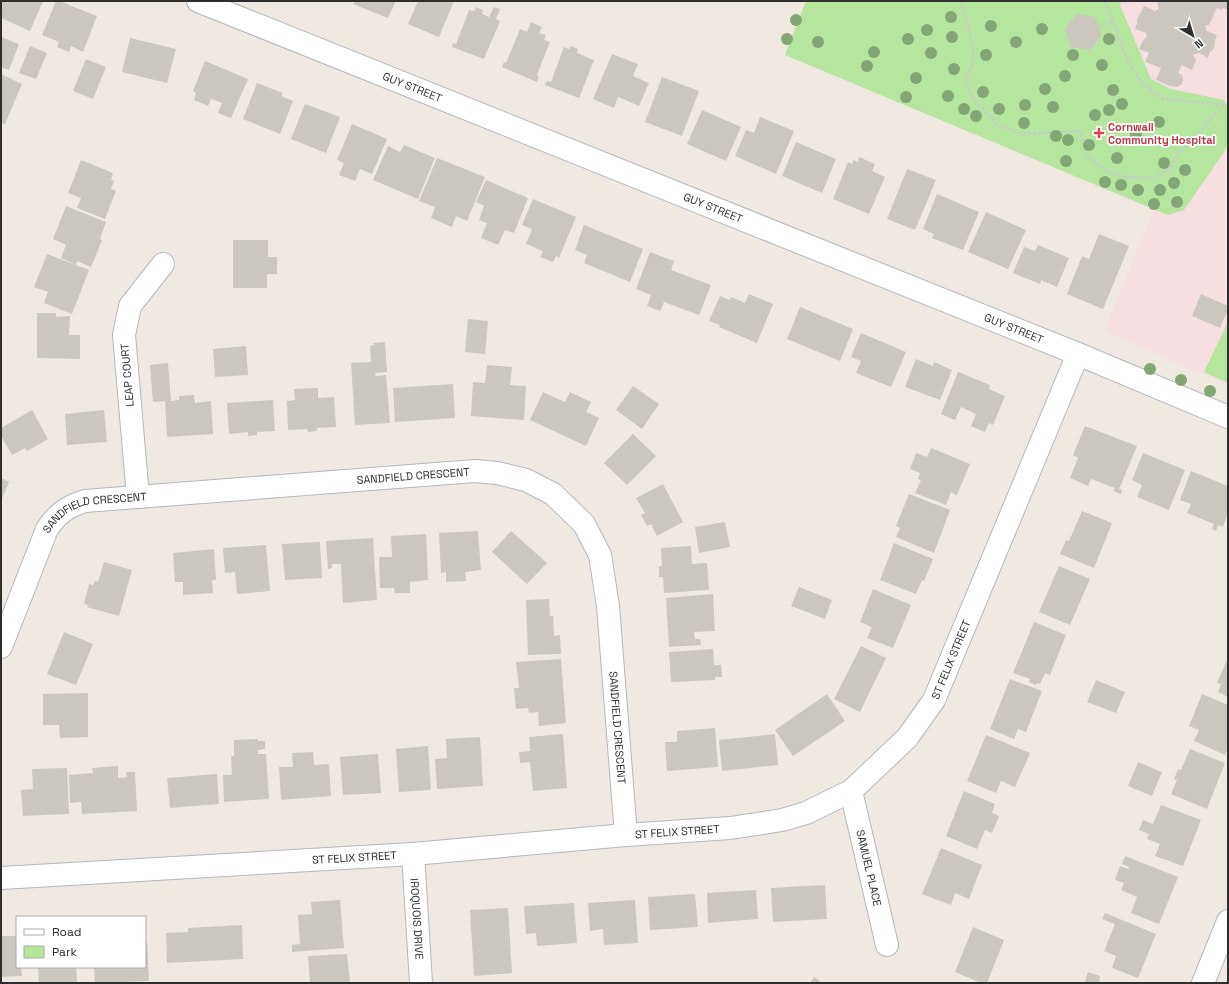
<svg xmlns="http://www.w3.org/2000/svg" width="1229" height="984" viewBox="0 0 1229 984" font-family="'Space Grotesk',sans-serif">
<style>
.medical{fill:#f5dfe0}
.green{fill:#b6e59e}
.building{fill:#cbc7bf}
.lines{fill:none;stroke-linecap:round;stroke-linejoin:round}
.minor-casing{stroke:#b4b7c1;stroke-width:24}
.path{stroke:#c9c9c9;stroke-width:2.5;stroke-dasharray:3 2;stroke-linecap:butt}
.minor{stroke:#fff;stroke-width:22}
.tree{fill:#84a574}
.health-dot{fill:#e0444e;stroke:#fff;stroke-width:1.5}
.labels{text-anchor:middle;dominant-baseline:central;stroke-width:3.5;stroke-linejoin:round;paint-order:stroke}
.street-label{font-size:11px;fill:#2e2e2e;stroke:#fff}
.health-label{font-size:11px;font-weight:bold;fill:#be3a42;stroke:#fff;text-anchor:start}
</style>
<rect width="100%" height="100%" fill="#efe9e1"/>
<path class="medical" d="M 805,1 L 1228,1 L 1228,385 L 1104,331 L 1154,210 L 785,55 Z"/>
<path class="green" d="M 806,1 L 1121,1 L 1120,5 L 1151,79 L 1171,89 L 1224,100 L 1228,108 L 1228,143 L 1224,152 L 1184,210 L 1168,215 L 785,55 Z
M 1228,322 L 1228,383 L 1204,372 Z"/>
<path class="building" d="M 1,1 L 43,1 L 30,31 L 1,18 Z
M 56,1 L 59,1 L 97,16 L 83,52 L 71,46 L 69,52 L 57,47 L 59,42 L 42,35 Z
M 355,1 L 396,1 L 388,18 L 353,4 Z
M 418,1 L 454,1 L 439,37 L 408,24 Z
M 1158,1 L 1228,1 L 1228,10 L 1222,8 L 1222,10 L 1217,8 L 1209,25 L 1205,26 L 1207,31 L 1217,35 L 1215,41 L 1215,45 L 1213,50 L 1210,52 L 1208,58 L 1199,53 L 1193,55 L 1196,60 L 1192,70 L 1182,65 L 1178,73 L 1182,75 L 1183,80 L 1182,84 L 1177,87 L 1170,86 L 1156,80 L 1161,68 L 1145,62 L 1149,53 L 1139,49 L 1144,39 L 1147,37 L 1146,33 L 1135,29 L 1137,23 L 1137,19 L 1144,6 L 1155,11 L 1159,9 L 1157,4 Z
M 476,7 L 483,10 L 482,14 L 489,17 L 494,7 L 500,9 L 496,19 L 500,21 L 484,59 L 452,47 L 453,43 L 456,44 L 469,10 L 474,11 Z
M 1077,14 L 1095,17 L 1102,35 L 1090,50 L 1071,47 L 1065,29 Z
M 531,22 L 542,27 L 539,33 L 546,35 L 544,40 L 550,42 L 537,75 L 539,76 L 537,82 L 502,67 L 504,62 L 506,63 L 520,29 L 527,32 Z
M 1,37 L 19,44 L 9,70 L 1,67 Z
M 130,38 L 176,49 L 167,83 L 122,72 Z
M 30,46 L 47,53 L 36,79 L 19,73 Z
M 571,46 L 578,49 L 577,53 L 594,60 L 579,98 L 545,85 L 547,81 L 551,82 L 564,47 L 569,49 Z
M 612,54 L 638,64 L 633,76 L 649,83 L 639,106 L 618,97 L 614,108 L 593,99 Z
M 86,59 L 106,67 L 93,99 L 73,91 Z
M 205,61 L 248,79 L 231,118 L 218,113 L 222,103 L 211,99 L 208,106 L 194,100 L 196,93 L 193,91 Z
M 1,74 L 22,84 L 5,124 L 1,123 Z
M 662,77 L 699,91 L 682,136 L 645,122 Z
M 257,83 L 283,93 L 281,96 L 293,101 L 280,134 L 243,119 Z
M 305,104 L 340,117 L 326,153 L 291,139 Z
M 702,110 L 741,127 L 726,161 L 687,144 Z
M 760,117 L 794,131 L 776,174 L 735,156 L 746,130 L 754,133 Z
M 352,124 L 387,139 L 372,174 L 360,169 L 355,181 L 339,175 L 344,163 L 337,160 Z
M 796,142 L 836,159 L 822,193 L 782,176 Z
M 404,145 L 435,158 L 418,199 L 373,180 L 388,146 L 400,152 Z
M 859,157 L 875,164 L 872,171 L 885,177 L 869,214 L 833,199 L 848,162 L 852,164 L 854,160 L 858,162 Z
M 437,158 L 485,177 L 467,221 L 456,216 L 452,227 L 431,218 L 435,207 L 419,201 Z
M 81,160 L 113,173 L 111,180 L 114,181 L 111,189 L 116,191 L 105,219 L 77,208 L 81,198 L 68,193 Z
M 907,169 L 936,180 L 915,230 L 887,219 Z
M 486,180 L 528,198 L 514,233 L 505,230 L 498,245 L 481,238 L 487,223 L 479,220 L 484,206 L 476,202 Z
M 937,194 L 979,212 L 963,250 L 932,238 L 934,234 L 923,229 Z
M 533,199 L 576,217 L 559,258 L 556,256 L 553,262 L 540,257 L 543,251 L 526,244 L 532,229 L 522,225 Z
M 66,206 L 106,222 L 100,239 L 102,240 L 91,267 L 77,261 L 76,265 L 61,258 L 66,245 L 53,239 Z
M 986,212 L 1026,230 L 1008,269 L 968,252 Z
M 584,225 L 643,249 L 630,282 L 584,263 L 587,255 L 575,250 Z
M 1099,234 L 1129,246 L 1103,309 L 1067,294 L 1082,256 L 1089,259 Z
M 233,240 L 268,240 L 268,257 L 277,257 L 277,274 L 267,274 L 267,288 L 233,288 Z
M 1038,245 L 1069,258 L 1057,287 L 1041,280 L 1040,284 L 1013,273 L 1024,247 L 1035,251 Z
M 650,252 L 674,261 L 671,270 L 711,285 L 699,315 L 664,302 L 660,311 L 647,306 L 651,295 L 636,289 Z
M 47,254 L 89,270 L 72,314 L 44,303 L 48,292 L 34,287 Z
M 749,294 L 773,304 L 757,343 L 719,327 L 720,325 L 709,321 L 720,296 L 730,300 L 731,297 L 745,303 Z
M 1201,294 L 1228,306 L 1228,310 L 1220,328 L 1192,316 Z
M 800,307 L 853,329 L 840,361 L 787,339 Z
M 37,313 L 56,313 L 56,317 L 70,316 L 69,335 L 80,335 L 80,359 L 37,358 Z
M 468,319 L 488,321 L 485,354 L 465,352 Z
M 861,333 L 906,352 L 891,387 L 856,373 L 861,361 L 851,357 Z
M 385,342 L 387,372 L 375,373 L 376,376 L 386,375 L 390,423 L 355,425 L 351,363 L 371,362 L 370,346 L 374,345 L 373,343 Z
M 246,346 L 248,375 L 215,377 L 213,349 Z
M 916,359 L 933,366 L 934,362 L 952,370 L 940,400 L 905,387 Z
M 168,363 L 171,401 L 179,400 L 179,396 L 194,395 L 195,403 L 211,401 L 213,434 L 167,437 L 165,401 L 153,402 L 150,365 Z
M 487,365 L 512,367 L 510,385 L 526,386 L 524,420 L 471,416 L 473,382 L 485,383 Z
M 958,372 L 990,385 L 989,389 L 1005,396 L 993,425 L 989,423 L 985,432 L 971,426 L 976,414 L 961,407 L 955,420 L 941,414 Z
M 453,384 L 455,418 L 395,422 L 393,388 Z
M 633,386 L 659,404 L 642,429 L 616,410 Z
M 318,388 L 318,398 L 334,397 L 336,427 L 317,428 L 317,431 L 308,432 L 307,429 L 288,430 L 287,401 L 295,400 L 294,389 Z
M 543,392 L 565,402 L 570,392 L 591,402 L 586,412 L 599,418 L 586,446 L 530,420 Z
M 273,400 L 275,431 L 257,432 L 257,435 L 248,436 L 248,432 L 229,434 L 227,403 Z
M 32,410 L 48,439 L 27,451 L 25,448 L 12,455 L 1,436 L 1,428 Z
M 104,410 L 107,442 L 67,445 L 65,414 Z
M 1085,426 L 1137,446 L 1119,489 L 1122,490 L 1121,494 L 1113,491 L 1115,488 L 1091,479 L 1088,486 L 1070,478 L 1078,458 L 1073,455 Z
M 633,434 L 656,456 L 627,485 L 604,463 Z
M 931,448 L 970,464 L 957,495 L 951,492 L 946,505 L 915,493 L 921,480 L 918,479 L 920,473 L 910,469 L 916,453 L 927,457 Z
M 1143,453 L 1185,470 L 1169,510 L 1137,497 L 1142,485 L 1132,480 Z
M 1191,471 L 1228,486 L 1228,513 L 1223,527 L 1218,525 L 1216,531 L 1212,529 L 1214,524 L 1187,513 L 1191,504 L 1180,500 Z
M 1,478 L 9,482 L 1,501 Z
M 663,484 L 683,522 L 657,536 L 651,524 L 647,526 L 641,515 L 645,513 L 636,498 Z
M 909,494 L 950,510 L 934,553 L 896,537 L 900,528 L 896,526 Z
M 1082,511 L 1112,523 L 1094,568 L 1060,554 L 1066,540 L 1069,541 Z
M 725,522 L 730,547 L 699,553 L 695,527 Z
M 478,531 L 481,570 L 465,572 L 466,581 L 446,582 L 446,572 L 441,573 L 439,533 Z
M 511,531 L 547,563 L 527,584 L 492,552 Z
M 426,534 L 428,580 L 410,582 L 410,593 L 395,593 L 394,588 L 380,588 L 379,557 L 392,557 L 391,536 Z
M 373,538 L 377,600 L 343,603 L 341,564 L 332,564 L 332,568 L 328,569 L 326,541 Z
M 320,542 L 322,578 L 285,580 L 282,544 Z
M 894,543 L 933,559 L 924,581 L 922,580 L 916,594 L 880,580 Z
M 266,545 L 270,591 L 237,594 L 235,572 L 225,573 L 223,548 Z
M 691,546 L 692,564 L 707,563 L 709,590 L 664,593 L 663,577 L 659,577 L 659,566 L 662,566 L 661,548 Z
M 214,549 L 216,580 L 212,580 L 213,593 L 183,595 L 183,582 L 175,582 L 173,553 Z
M 104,562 L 132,570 L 119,616 L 87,607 L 88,605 L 84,604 L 89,584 L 93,585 L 95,581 L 98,582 Z
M 1059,566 L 1090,579 L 1070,625 L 1039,612 Z
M 799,587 L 832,600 L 825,619 L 791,606 Z
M 873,589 L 911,605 L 893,648 L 867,638 L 872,627 L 860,622 Z
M 713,594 L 715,631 L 694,632 L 695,639 L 700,639 L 701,645 L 669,647 L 666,598 Z
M 549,599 L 550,616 L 553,616 L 554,636 L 560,635 L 561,654 L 528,655 L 526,600 Z
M 1034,622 L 1066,635 L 1050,675 L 1045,673 L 1040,684 L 1037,683 L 1036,685 L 1029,682 L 1030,679 L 1013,673 Z
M 64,632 L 93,644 L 76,685 L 47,674 Z
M 861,646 L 886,658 L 860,712 L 834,699 Z
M 713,649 L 714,665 L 721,665 L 722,677 L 715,677 L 715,680 L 671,682 L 669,652 Z
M 1228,658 L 1228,697 L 1218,692 L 1221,684 L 1217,683 Z
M 561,659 L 566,723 L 539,726 L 538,712 L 529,713 L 528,708 L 516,709 L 514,688 L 519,688 L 516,662 Z
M 1010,679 L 1042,691 L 1026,732 L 1018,729 L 1014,739 L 990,729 Z
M 1096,680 L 1125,692 L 1116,713 L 1087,702 Z
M 88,693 L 88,737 L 60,738 L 59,725 L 43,725 L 43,694 Z
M 827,694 L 845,721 L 793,756 L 775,730 Z
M 1202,694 L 1228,705 L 1228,748 L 1225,755 L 1194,741 L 1199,730 L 1189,726 Z
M 715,728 L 718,767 L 667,771 L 665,742 L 677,742 L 677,731 Z
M 563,734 L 567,788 L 533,791 L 530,762 L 520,763 L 519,752 L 530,751 L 529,737 Z
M 775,734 L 778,765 L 722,771 L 719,740 Z
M 986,735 L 1030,753 L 1015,787 L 1001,781 L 996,793 L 967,781 Z
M 480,737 L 483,786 L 437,789 L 435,759 L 447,758 L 446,739 Z
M 258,739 L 258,741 L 265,741 L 265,749 L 258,750 L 258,754 L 266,754 L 269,799 L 224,802 L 223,775 L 232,775 L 231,756 L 234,756 L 234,740 Z
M 428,746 L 431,790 L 399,792 L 396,749 Z
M 1190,749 L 1225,763 L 1207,809 L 1171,794 L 1177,780 L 1174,779 L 1178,769 L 1181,770 Z
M 313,752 L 314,765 L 329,764 L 331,796 L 281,800 L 279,767 L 293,767 L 292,753 Z
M 378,754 L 381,793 L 343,795 L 340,757 Z
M 1138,762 L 1162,772 L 1152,796 L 1128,786 Z
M 118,766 L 118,778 L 127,777 L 126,772 L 135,772 L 137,811 L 82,814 L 81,802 L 70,803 L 69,775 L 93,773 L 92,768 Z
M 67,768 L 69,814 L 23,816 L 21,790 L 33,789 L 32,769 Z
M 217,774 L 219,804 L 170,808 L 167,778 Z
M 964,791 L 995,804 L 992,813 L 999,816 L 992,833 L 985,830 L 977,849 L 946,836 Z
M 1161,805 L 1201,820 L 1183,866 L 1155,856 L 1160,844 L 1147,839 L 1149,834 L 1139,830 L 1143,820 L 1153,824 Z
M 941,848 L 982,865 L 969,899 L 955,893 L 951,905 L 922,894 Z
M 1125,856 L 1178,877 L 1159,924 L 1131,913 L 1137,897 L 1121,890 L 1124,883 L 1115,880 L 1120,866 L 1128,869 L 1129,867 L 1122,864 Z
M 825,885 L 827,919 L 773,922 L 771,888 Z
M 756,890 L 758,919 L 708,923 L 707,893 Z
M 695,894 L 698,927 L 650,930 L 648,897 Z
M 340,900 L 344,948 L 292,952 L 292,945 L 300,944 L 298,915 L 312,914 L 311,902 Z
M 635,900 L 638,943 L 604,945 L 603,929 L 590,931 L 588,903 Z
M 574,903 L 577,943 L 537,946 L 536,933 L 526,934 L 524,906 Z
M 508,908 L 512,973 L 474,976 L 470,910 Z
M 1105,913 L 1156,934 L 1138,978 L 1112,968 L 1116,956 L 1104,951 L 1115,924 L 1102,919 Z
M 242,925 L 243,959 L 167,963 L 166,933 L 188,932 L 188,928 Z
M 973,927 L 1004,940 L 987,983 L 981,983 L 955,972 Z
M 1,936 L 17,936 L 17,967 L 21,967 L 22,976 L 1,977 Z
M 145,942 L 147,942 L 149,981 L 95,983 L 94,967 L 145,967 Z
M 347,954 L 350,983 L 310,983 L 308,956 Z
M 38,967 L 76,967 L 77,983 L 39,983 Z
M 1088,972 L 1100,976 L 1099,981 L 1103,983 L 1088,983 L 1085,982 Z
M 814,977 L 822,983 L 810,983 Z"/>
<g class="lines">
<defs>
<g id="minor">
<path id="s1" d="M 198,1 L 1078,354 L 1228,417"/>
<path d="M 138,497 L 124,335 L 130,306 L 163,264"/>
<path id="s2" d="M 1,647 L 47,529 C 57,514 68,506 85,501 L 475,471 L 497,473 L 526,480 L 553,494 L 584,524 L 600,555 L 608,606 L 626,835"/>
<path id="s3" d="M 851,791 L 887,945"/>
<path id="s4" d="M 413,854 L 421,983"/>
<path id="s5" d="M 1,878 L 413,854 L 626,835 L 730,828 L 782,820 L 806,813 L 851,791 L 907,738 L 934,700 L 1078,354"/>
<path d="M 1203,983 L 1228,921"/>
</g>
</defs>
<use href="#minor" class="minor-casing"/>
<path class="path" d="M 961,1 L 970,32 L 974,59 L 966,80 L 972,97 L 998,125 L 1022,134 L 1080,131 L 1088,156 L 1106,171 L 1125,177 L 1153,178 L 1170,169 L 1179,152 L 1192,143 L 1208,121 L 1225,104
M 1105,1 L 1128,61 L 1142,83 L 1163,99 L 1228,105
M 1099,26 L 1113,21"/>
<use href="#minor" class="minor"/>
</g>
<g class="tree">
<circle cx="951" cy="17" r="6"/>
<circle cx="796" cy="20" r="6"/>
<circle cx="991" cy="26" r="6"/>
<circle cx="1042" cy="29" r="6"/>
<circle cx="927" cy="30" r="6"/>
<circle cx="952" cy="37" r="6"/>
<circle cx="787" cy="39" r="6"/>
<circle cx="908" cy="39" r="6"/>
<circle cx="1109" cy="39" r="6"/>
<circle cx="818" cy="42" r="6"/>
<circle cx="1016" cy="42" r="6"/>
<circle cx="874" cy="52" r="6"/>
<circle cx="931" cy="53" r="6"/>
<circle cx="986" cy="55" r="6"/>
<circle cx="1073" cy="55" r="6"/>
<circle cx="1102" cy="65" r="6"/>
<circle cx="867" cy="66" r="6"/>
<circle cx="954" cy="69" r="6"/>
<circle cx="1065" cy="76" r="6"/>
<circle cx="916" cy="78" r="6"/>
<circle cx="1045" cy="89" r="6"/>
<circle cx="1113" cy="90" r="6"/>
<circle cx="983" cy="92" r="6"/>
<circle cx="948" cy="96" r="6"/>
<circle cx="906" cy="97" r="6"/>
<circle cx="1122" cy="104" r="6"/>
<circle cx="1025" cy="105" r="6"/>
<circle cx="1053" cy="107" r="6"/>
<circle cx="964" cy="109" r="6"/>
<circle cx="999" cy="109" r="6"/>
<circle cx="1109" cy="110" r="6"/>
<circle cx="1095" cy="115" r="6"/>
<circle cx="976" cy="116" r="6"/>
<circle cx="1159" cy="122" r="6"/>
<circle cx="1024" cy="123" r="6"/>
<circle cx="1136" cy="134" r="6"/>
<circle cx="1056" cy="136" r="6"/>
<circle cx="1068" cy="140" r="6"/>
<circle cx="1089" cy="145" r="6"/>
<circle cx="1117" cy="158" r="6"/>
<circle cx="1066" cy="161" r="6"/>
<circle cx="1164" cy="163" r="6"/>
<circle cx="1185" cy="170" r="6"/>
<circle cx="1105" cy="182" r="6"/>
<circle cx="1174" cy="183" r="6"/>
<circle cx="1121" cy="185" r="6"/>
<circle cx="1138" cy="190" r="6"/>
<circle cx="1160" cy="190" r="6"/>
<circle cx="1177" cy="202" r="6"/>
<circle cx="1154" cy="204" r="6"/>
<circle cx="1150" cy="369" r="6"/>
<circle cx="1181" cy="380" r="6"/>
<circle cx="1210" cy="391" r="6"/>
</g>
<path class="health-dot" d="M1097 127h4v4h4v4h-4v4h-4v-4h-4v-4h4z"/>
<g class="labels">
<g class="street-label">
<text stroke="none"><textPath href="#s1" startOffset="231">GUY STREET</textPath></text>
<text stroke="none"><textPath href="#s1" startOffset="555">GUY STREET</textPath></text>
<text stroke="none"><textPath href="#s1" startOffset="879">GUY STREET</textPath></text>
<text transform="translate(127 375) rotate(-95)">LEAP COURT</text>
<text stroke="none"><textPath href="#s2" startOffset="504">SANDFIELD CRESCENT</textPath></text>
<text stroke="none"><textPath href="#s2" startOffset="180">SANDFIELD CRESCENT</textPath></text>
<text stroke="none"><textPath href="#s5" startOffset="1026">ST FELIX STREET</textPath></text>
<text stroke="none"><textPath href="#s2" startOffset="900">SANDFIELD CRESCENT</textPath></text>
<text stroke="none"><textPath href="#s5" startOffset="678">ST FELIX STREET</textPath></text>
<text stroke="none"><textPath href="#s5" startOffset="354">ST FELIX STREET</textPath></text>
<text stroke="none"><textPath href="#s3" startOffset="79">SAMUEL PLACE</textPath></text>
<text stroke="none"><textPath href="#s4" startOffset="65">IROQUOIS DRIVE</textPath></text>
</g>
<g class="health-label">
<text x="1108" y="127">Cornwall<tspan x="1108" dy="13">Community Hospital</tspan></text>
</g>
</g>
<rect width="1229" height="984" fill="none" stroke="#2e2e2e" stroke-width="4"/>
<rect x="16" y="916" width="130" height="52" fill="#ffffff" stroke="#ababab"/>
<rect x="24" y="929" width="20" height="6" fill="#ffffff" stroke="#ababab"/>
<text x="52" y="936" font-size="12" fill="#2e2e2e">Road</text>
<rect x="24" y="946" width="20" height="12" fill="#b6e59e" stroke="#ababab"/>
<text x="52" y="956" font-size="12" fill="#2e2e2e">Park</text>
<g transform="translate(1193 36) rotate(142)" stroke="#ffffff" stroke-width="3" paint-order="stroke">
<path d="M0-3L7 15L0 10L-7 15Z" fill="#2e2e2e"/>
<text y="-6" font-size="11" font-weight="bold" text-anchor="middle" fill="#2e2e2e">N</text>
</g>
</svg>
